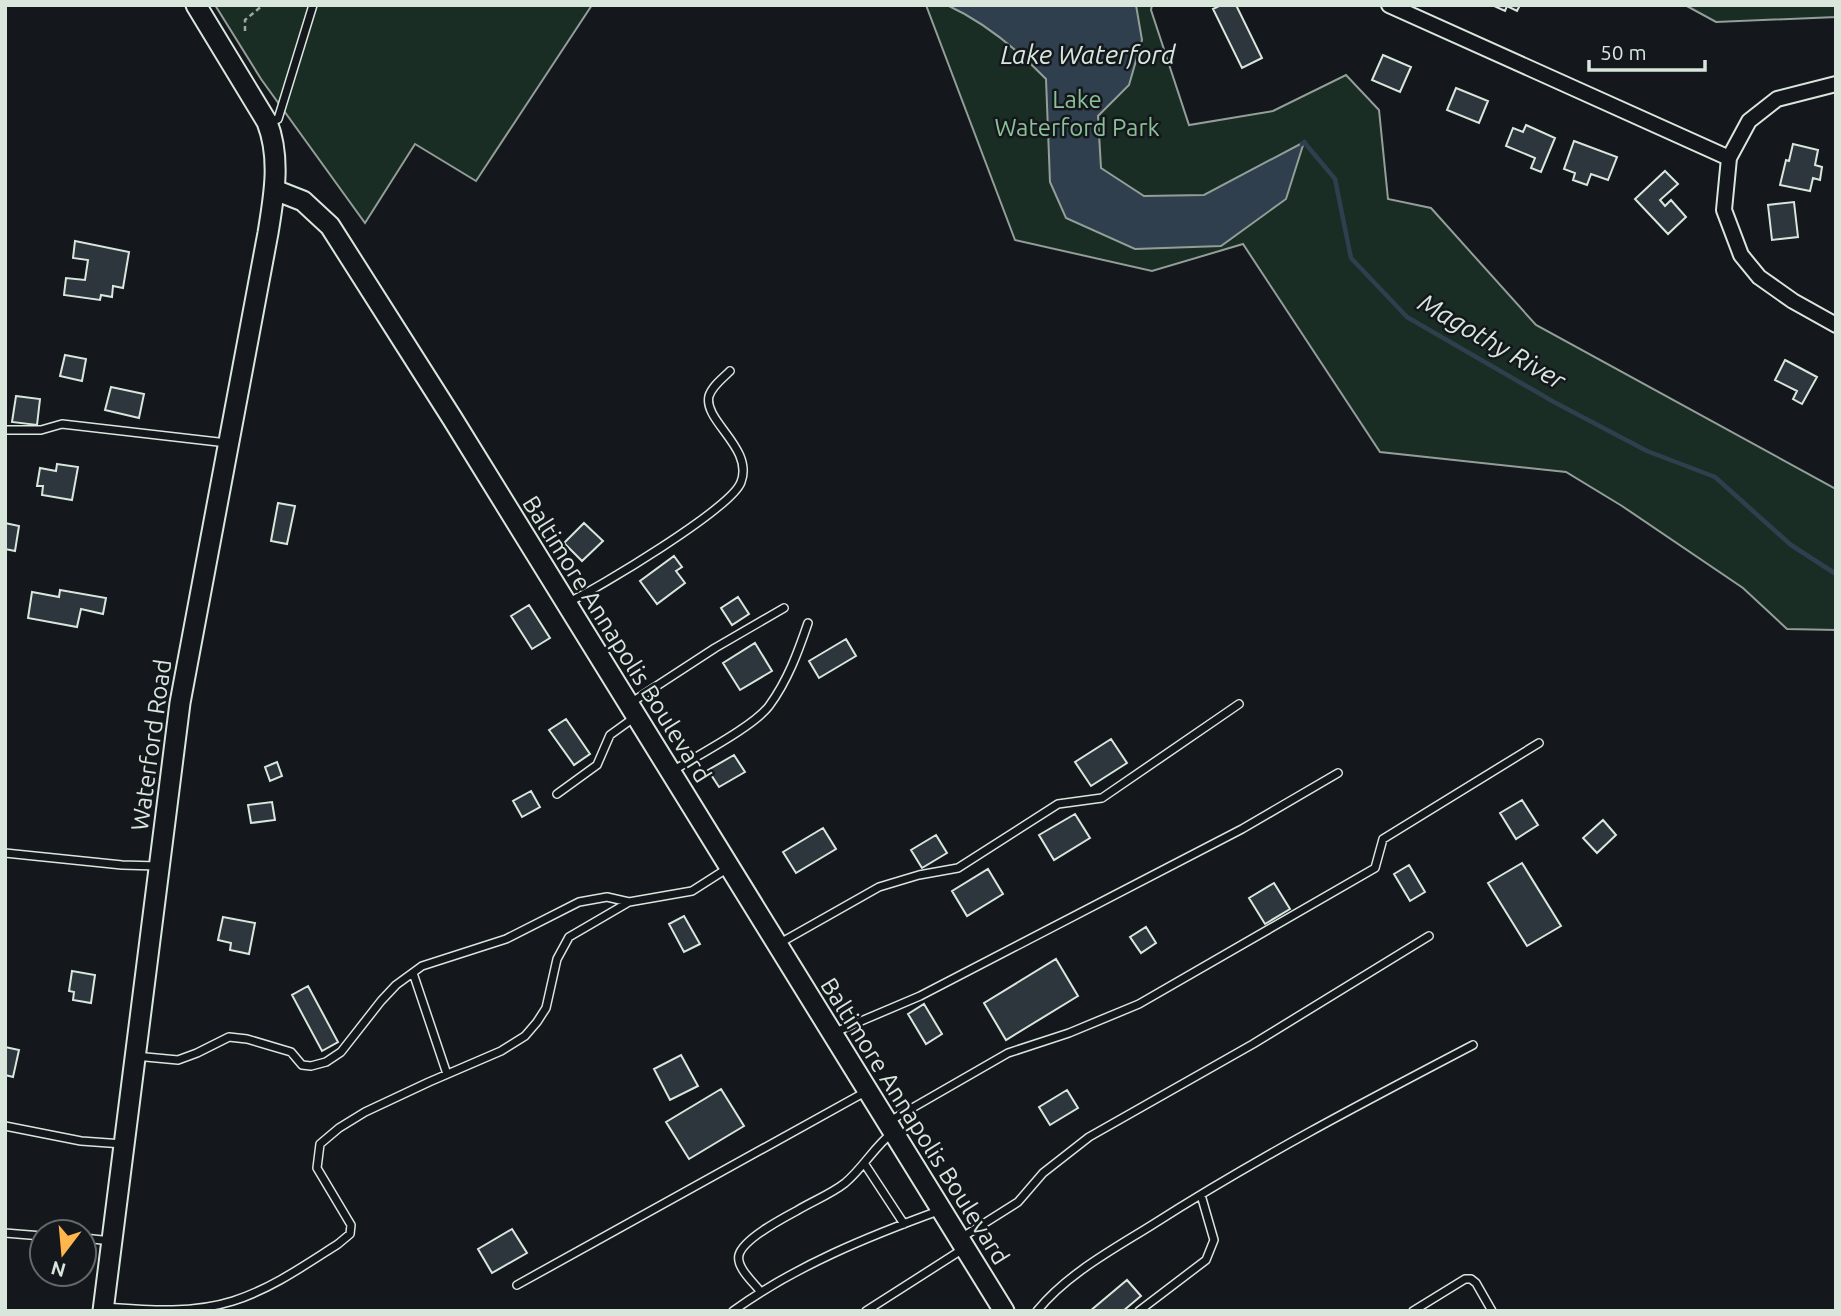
<svg xmlns="http://www.w3.org/2000/svg" width="1841" height="1316" viewBox="0 0 1841 1316" font-family="Ubuntu,sans-serif">
<style>
.green{fill:#1a2d24;stroke:#939e99;stroke-width:2}
.water{fill:#2f3f4d;stroke:#939e99;stroke-width:2}
.lines{fill:none;stroke-linecap:round;stroke-linejoin:round}
.stream{stroke:#2f3f4d;stroke-width:4.5}
.building{fill:#2c363c;stroke:#d8e6dc;stroke-width:2}
.lane-casing{stroke:#d8e6dc;stroke-width:10}
.street-casing{stroke:#d8e6dc;stroke-width:18}
.secondary-casing{stroke:#d8e6dc;stroke-width:23}
.path{stroke:#9da8a2;stroke-width:2.5;stroke-dasharray:5 3.5;stroke-linecap:butt}
.lane{stroke:#14181c;stroke-width:7}
.street{stroke:#14181c;stroke-width:14}
.secondary{stroke:#14181c;stroke-width:19}
.labels{text-anchor:middle;dominant-baseline:central;stroke-width:5;stroke-linejoin:round;paint-order:stroke}
.park-label{font-size:24px;fill:#8ac095;stroke:#14181c}
.street-label{font-size:24px;fill:#d8e6dc;stroke:#14181c}
.water-label{font-size:26px;font-style:italic;fill:#d8e6dc;stroke:#14181c}
</style>
<rect width="100%" height="100%" fill="#14181c"/>
<path class="green" d="M 215,5 L 592,5 L 476,181 L 415,144 L 365,223 L 261,79 Z
M 926,5 L 1152,5 L 1151,10 L 1189,125 L 1273,111 L 1346,75 L 1379,110 L 1388,199 L 1431,208 L 1536,325 L 1836,489 L 1836,630 L 1787,629 L 1743,588 L 1622,506 L 1566,472 L 1380,452 L 1243,244 L 1152,271 L 1015,240 Z
M 1685,5 L 1836,5 L 1836,17 L 1716,22 Z"/>
<path class="water" d="M 947,5 L 1136,5 L 1142,40 L 1129,85 L 1098,116 L 1101,168 L 1144,196 L 1204,195 L 1304,142 L 1286,199 L 1221,246 L 1135,249 L 1066,218 L 1050,182 L 1046,79 C 1017,49 986,23 947,5 Z"/>
<g class="lines">
<path class="stream" d="M 1302,144 L 1304,142 L 1335,179 L 1351,258 L 1407,317 L 1554,402 L 1647,451 L 1715,477 L 1791,545 L 1836,574"/>
</g>
<path class="building" d="M 1221,5 L 1236,5 L 1262,58 L 1242,68 L 1213,9 Z
M 1492,5 L 1520,5 L 1517,11 L 1507,6 L 1505,11 Z
M 1383,55 L 1411,67 L 1400,92 L 1372,80 Z
M 1456,88 L 1488,101 L 1479,123 L 1447,110 Z
M 1526,125 L 1555,138 L 1541,172 L 1531,168 L 1535,158 L 1506,146 L 1513,128 L 1523,132 Z
M 1574,141 L 1617,157 L 1608,180 L 1591,174 L 1587,185 L 1573,180 L 1575,173 L 1564,169 Z
M 1793,144 L 1818,150 L 1815,165 L 1822,167 L 1820,180 L 1813,178 L 1810,191 L 1780,185 L 1786,160 L 1789,161 Z
M 1665,171 L 1678,184 L 1660,200 L 1665,206 L 1671,200 L 1686,217 L 1668,234 L 1635,199 Z
M 1794,202 L 1798,237 L 1772,240 L 1768,205 Z
M 75,241 L 129,252 L 123,288 L 113,286 L 112,297 L 101,295 L 100,300 L 64,295 L 66,278 L 85,280 L 88,260 L 73,258 Z
M 65,355 L 86,359 L 82,381 L 60,376 Z
M 1785,360 L 1817,377 L 1802,404 L 1793,399 L 1797,391 L 1775,380 Z
M 111,387 L 144,394 L 139,418 L 105,410 Z
M 16,396 L 40,399 L 37,425 L 12,422 Z
M 57,464 L 78,467 L 72,500 L 42,495 L 43,486 L 37,486 L 40,468 L 56,471 Z
M 278,503 L 295,506 L 287,544 L 271,541 Z
M 5,523 L 19,526 L 15,551 L 5,549 Z
M 584,523 L 603,541 L 582,561 L 564,543 Z
M 674,556 L 682,567 L 676,571 L 685,583 L 657,604 L 640,581 Z
M 60,590 L 106,598 L 103,614 L 81,609 L 77,627 L 28,618 L 32,592 L 59,597 Z
M 738,597 L 749,614 L 732,625 L 721,608 Z
M 529,605 L 550,638 L 532,649 L 511,616 Z
M 846,639 L 856,656 L 819,678 L 809,661 Z
M 755,643 L 772,671 L 740,690 L 723,663 Z
M 566,719 L 590,754 L 574,765 L 549,730 Z
M 1111,739 L 1127,763 L 1091,786 L 1075,762 Z
M 734,755 L 745,772 L 719,787 L 708,770 Z
M 277,762 L 282,776 L 270,781 L 265,767 Z
M 531,791 L 540,807 L 522,817 L 513,801 Z
M 1522,800 L 1538,825 L 1516,839 L 1500,813 Z
M 272,802 L 275,820 L 251,823 L 248,805 Z
M 1075,814 L 1090,838 L 1054,860 L 1039,835 Z
M 1603,820 L 1616,835 L 1597,853 L 1583,838 Z
M 823,828 L 836,849 L 796,873 L 783,852 Z
M 936,835 L 947,853 L 922,868 L 911,850 Z
M 1522,863 L 1561,926 L 1527,946 L 1488,883 Z
M 1409,865 L 1425,892 L 1410,901 L 1394,874 Z
M 988,869 L 1003,894 L 967,916 L 952,891 Z
M 1274,883 L 1290,909 L 1265,924 L 1249,898 Z
M 684,916 L 700,944 L 684,952 L 669,924 Z
M 223,917 L 255,923 L 249,954 L 230,950 L 231,943 L 218,940 Z
M 1146,927 L 1156,943 L 1141,953 L 1130,937 Z
M 1056,959 L 1078,996 L 1006,1040 L 984,1003 Z
M 72,971 L 95,975 L 91,1003 L 73,1000 L 74,992 L 69,991 Z
M 308,986 L 338,1042 L 322,1051 L 292,995 Z
M 924,1004 L 942,1034 L 926,1044 L 908,1014 Z
M 5,1047 L 19,1050 L 13,1077 L 5,1075 Z
M 681,1055 L 698,1086 L 670,1100 L 654,1069 Z
M 721,1089 L 744,1126 L 689,1159 L 666,1122 Z
M 1067,1090 L 1078,1108 L 1050,1125 L 1039,1107 Z
M 512,1229 L 527,1253 L 492,1273 L 478,1249 Z
M 1127,1280 L 1141,1296 L 1123,1311 L 1090,1311 Z"/>
<g class="lines">
<defs>
<path id="lane" d="M 267,122 L 278,119 L 313,5
M 5,430 L 41,430 L 62,424 L 227,443
M 567,603 C 597,589 732,508 741,482 C 754,448 703,421 709,396 C 712,386 723,378 730,371
M 629,704 L 715,648 L 784,608
M 671,772 C 696,756 753,727 769,706 C 788,680 798,652 808,623
M 557,794 L 597,765 L 610,735 L 635,717
M 5,853 L 122,865 L 158,866
M 780,943 L 879,887 L 919,875 L 958,868 L 1058,804 L 1102,798 L 1239,704
M 413,973 L 447,1074
M 833,1033 L 920,996 L 1242,829 L 1338,773
M 135,1056 L 178,1060 L 197,1053 L 229,1037 L 247,1039 L 291,1052 L 302,1065 L 311,1066 L 326,1062 L 341,1052 L 381,1001 L 396,985 L 422,966 L 506,939 L 579,902 L 607,897 L 629,902
M 888,1122 L 1008,1053 L 1069,1033 L 1139,1004 L 1375,868 L 1383,839 L 1539,743
M 5,1126 L 81,1141 L 123,1144
M 864,1163 L 904,1224
M 5,1233 L 42,1236
M 84,1238 L 111,1241
M 961,1238 L 1018,1202 L 1043,1173 L 1089,1137 L 1253,1044 L 1429,936
M 517,1285 L 867,1091
M 760,1291 C 753,1282 736,1267 739,1255 C 743,1239 783,1218 798,1210 C 813,1201 831,1194 845,1183 C 863,1168 874,1147 893,1132
M 104,1307 C 147,1310 192,1314 233,1301 C 271,1289 305,1265 338,1244 L 350,1234 L 351,1225 L 317,1168 L 320,1144 L 339,1128 L 365,1112 L 429,1082 L 501,1051 L 525,1036 L 537,1022 L 546,1008 L 557,959 L 569,937 L 629,902 L 692,891 L 728,868
M 733,1311 C 795,1266 869,1236 941,1210
M 866,1311 L 963,1249
M 1037,1311 C 1067,1274 1112,1250 1152,1225 C 1255,1159 1364,1102 1473,1045
M 1139,1311 L 1206,1260 L 1214,1240 L 1201,1195
M 1413,1311 L 1465,1279 L 1471,1279 L 1476,1283 L 1492,1311"/>
<path id="street" d="M 1389,5 L 1729,158
M 1836,84 L 1777,99 L 1749,121 L 1729,158 L 1724,210 L 1741,255 L 1759,277 L 1793,301 L 1836,325"/>
<path id="secondary" d="M 275,190 L 303,201 L 330,226 L 452,418 L 1004,1311
M 103,1311 L 180,703 L 268,233 C 274,196 281,158 267,122 L 196,5"/>
</defs>
<use href="#lane" class="lane-casing"/>
<use href="#street" class="street-casing"/>
<use href="#secondary" class="secondary-casing"/>
<path class="path" d="M 245,31 L 245,20 L 263,5"/>
<use href="#lane" class="lane"/>
<use href="#street" class="street"/>
<use href="#secondary" class="secondary"/>
</g>
<g class="labels">
<g class="park-label">
<text x="1077" y="99">Lake<tspan x="1077" dy="28">Waterford Park</tspan></text>
</g>
<g class="street-label">
<text transform="translate(617 639) rotate(58)">Baltimore Annapolis Boulevard</text>
<text transform="translate(151 745) rotate(-82)">Waterford Road</text>
<text transform="translate(915 1121) rotate(58)">Baltimore Annapolis Boulevard</text>
</g>
<g class="water-label">
<text x="1088" y="54">Lake Waterford</text>
<text transform="translate(1492 341) rotate(30)">Magothy River</text>
</g>
</g>
<rect width="1841" height="1316" fill="none" stroke="#d8e6dc" stroke-width="14"/>
<g transform="translate(63 1253) rotate(196)"><circle r="33" fill="#14181c" stroke="#626a69" stroke-width="2"/>
<path d="M0-5L12 26L0 18L-12 26Z" fill="#ffb74d"/>
<text y="-10" font-size="19" font-weight="bold" text-anchor="middle" fill="#d8e6dc">N</text>
</g>
<path d="M1589 60v10h116v-10" fill="none" stroke="#d8e6dc" stroke-width="3.5"/>
<text x="1600" y="60" font-size="21" fill="#d8e6dc" stroke="#14181c" stroke-width="5" paint-order="stroke">50 m</text>
</svg>
